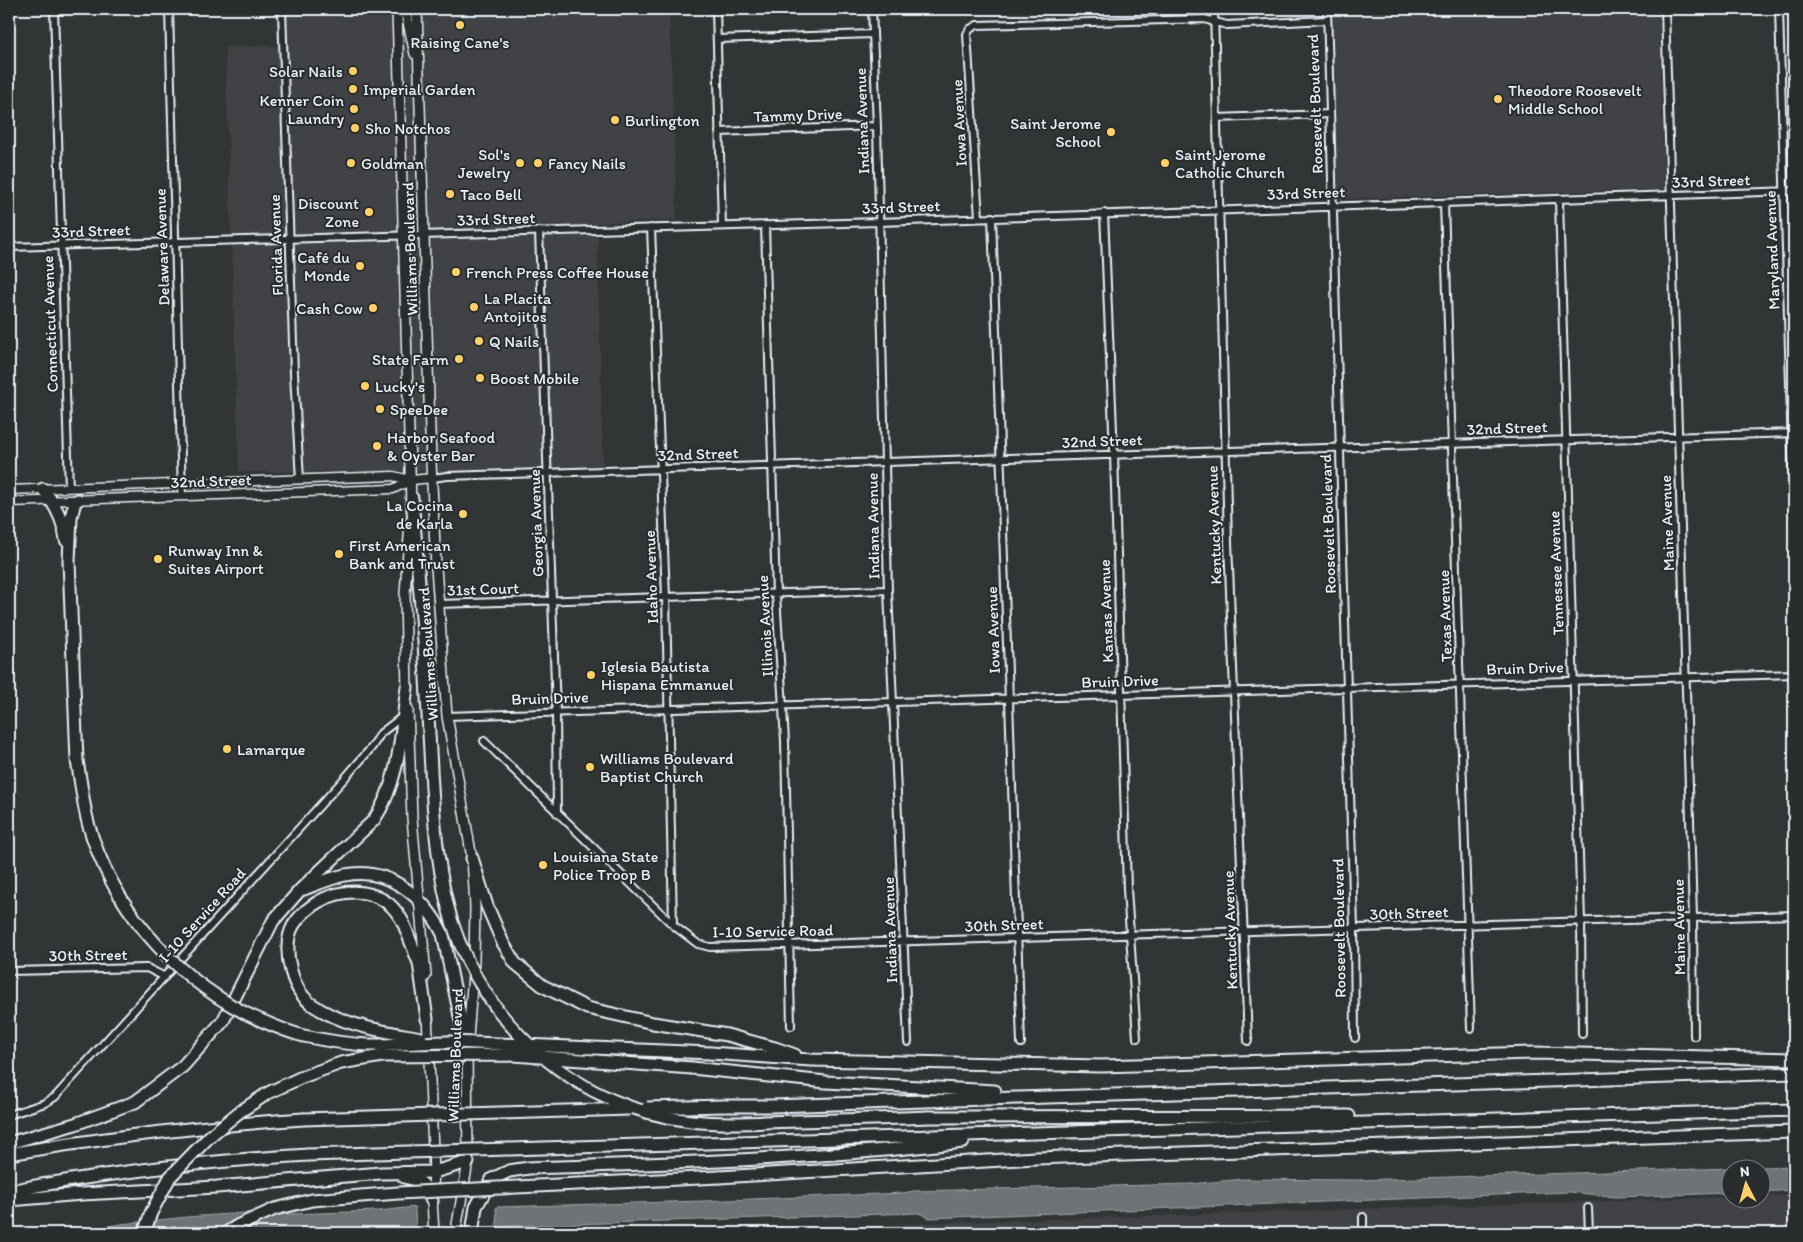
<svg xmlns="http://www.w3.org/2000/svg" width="1803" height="1242" viewBox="0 0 1803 1242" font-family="Itim,sans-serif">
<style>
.built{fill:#3f4244}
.water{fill:#6e7376;stroke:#9fa5aa}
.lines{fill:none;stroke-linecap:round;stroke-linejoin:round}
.minor-casing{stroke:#e8f1f8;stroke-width:10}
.tertiary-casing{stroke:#e8f1f8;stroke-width:11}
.secondary-casing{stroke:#e8f1f8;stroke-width:12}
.motorway-casing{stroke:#e8f1f8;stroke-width:15}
.minor{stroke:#2a2d2e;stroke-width:6}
.tertiary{stroke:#2a2d2e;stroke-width:8}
.secondary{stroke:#2a2d2e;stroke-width:9}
.motorway{stroke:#2a2d2e;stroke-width:11}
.motorway-bridge-casing{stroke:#e8f1f8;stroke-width:15;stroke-linecap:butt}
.motorway-bridge{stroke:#2a2d2e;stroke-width:11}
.poi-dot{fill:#ffd166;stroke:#2a2d2e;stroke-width:2}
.labels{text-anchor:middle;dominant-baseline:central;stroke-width:4;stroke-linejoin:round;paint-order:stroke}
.poi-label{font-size:16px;fill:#e8f1f8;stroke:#2a2d2e;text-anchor:start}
.street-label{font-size:16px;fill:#e8f1f8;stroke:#2a2d2e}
</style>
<rect width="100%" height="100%" fill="#323536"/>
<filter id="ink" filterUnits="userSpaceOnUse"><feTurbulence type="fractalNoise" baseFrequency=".02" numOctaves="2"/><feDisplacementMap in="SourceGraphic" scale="10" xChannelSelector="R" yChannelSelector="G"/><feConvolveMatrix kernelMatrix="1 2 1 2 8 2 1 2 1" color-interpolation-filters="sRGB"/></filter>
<g filter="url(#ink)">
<path class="built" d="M 276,9 L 669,9 L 677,220 L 597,223 L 603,467 L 439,471 L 239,472 L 225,47 L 277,46 Z
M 1331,9 L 1659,9 L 1664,189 L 1337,199 Z
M 1794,1195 L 1794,1233 L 622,1233 L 1730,1197 L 1730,1200 L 1760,1200 L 1761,1196 Z"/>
<path class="water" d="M 1794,1166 L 1794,1190 L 1761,1192 L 1760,1170 L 1730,1170 L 1730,1193 L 1615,1197 L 1570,1192 L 930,1218 L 918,1213 L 511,1226 L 497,1228 L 496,1207 L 703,1201 L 903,1193 L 914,1191 L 1191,1184 L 1243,1179 L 1356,1180 Z
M 415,1207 L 416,1233 L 404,1230 L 392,1229 L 267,1233 L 61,1233 L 121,1224 L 187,1217 L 258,1212 L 290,1214 L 379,1211 Z"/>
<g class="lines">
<defs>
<path id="minor" d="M 54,9 L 69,488
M 169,9 L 182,496
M 282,9 L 294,373 L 300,480
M 716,9 L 722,226
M 872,9 L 877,126 L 888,590 L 908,1042
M 1214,9 L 1228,542 L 1248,1041
M 1327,9 L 1354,928 L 1355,1038
M 1665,9 L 1693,917 L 1694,1036
M 1779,9 L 1794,521
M 717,39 L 873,34
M 1217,118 L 1330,114
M 719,132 L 877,126
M 1559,201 L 1581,921 L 1582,1034
M 1444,203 L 1471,1029
M 1104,213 L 1114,454 L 1127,889 L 1137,1038
M 992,217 L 1021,1043
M 979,218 L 967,34 L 970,29 L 977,25 L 1204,19 L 1227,25 L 1327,20
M 765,225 L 776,595 L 785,741 L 791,1026
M 651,228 L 666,597 L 673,925
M 539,231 L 556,712 L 557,813
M 9,247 C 299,237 589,231 879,222 C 1184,212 1489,202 1794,191
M 432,478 L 447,476 L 1794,433
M 439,604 L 888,590
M 447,716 L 1794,674
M 484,741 L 673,925 L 698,944 L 710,947 L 1794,915
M 9,971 L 147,968 L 165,977
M 9,1115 L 45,1103 L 55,1097 L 344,779 L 372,747 L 381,733 L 403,716
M 1588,1208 L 1589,1233
M 1363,1217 L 1363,1233"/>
<path id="tertiary" d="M 9,490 L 393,476 L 411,480
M 9,502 L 393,489 L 412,480 L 432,478"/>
<path id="secondary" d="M 397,9 L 411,504
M 405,9 L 415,54
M 417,9 L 431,463 L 436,567 L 447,716 L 472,858 L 475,906 L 474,961 L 467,1050 L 468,1162 L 457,1224 L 457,1233
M 407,691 L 405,594 L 410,522
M 408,709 L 412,818 L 426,976
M 427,1014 L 434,1172 L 432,1201 L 434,1233"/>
<path id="motorway" d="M 43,489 C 54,503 64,521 66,540
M 412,498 L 424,642 L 432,788
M 77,761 L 69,561 L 71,517 L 75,502 L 78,500
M 472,858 L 487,906 L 503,943 L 515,963 L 543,986 L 587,1008 L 653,1023 L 727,1035 L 775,1048 L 795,1055
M 304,889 C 317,884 331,878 345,875 C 389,866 424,897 443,934 L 467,1050
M 403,922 L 419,963 L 427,1019
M 710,1053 L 811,1060 L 1101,1066 L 1534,1053 L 1794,1059
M 692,1068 L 826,1082 L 995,1091
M 723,1106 L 772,1106 L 1794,1073
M 928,1117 L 1349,1116
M 738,1142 L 1794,1110
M 9,1143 L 75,1124 L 135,1102 L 183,1066 L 223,1021 L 273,921 L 300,890 L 374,820 C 400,781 401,732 407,687
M 9,1154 C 106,1137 204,1126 303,1119
M 404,1177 C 423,1181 425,1184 432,1201
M 719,1177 L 1036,1158 L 1794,1132
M 9,1191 C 107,1172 208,1161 308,1155
M 9,1200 L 82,1194 L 217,1187 L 381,1173 L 434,1172 L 468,1162
M 472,1233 L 476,1207 L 492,1179 L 509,1171 L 529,1168 C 674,1163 819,1159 963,1142"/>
</defs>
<use href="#minor" class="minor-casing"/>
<use href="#tertiary" class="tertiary-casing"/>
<use href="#secondary" class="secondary-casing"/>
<use href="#motorway" class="motorway-casing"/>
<use href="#minor" class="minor"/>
<use href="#tertiary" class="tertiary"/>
<use href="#secondary" class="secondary"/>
<use href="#motorway" class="motorway"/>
<defs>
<path id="motorway-bridge" d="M 77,761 C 81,782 83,803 88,823 C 111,905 171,974 245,1013 C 264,1022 284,1031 304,1036 C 323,1040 347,1044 367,1045 C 395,1046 424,1041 453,1042 C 539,1046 624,1049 710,1053
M 432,788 C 435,833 439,878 452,922 C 486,1028 579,1108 691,1121 C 726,1125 761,1122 796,1121 C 840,1120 884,1119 928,1117
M 403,922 C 399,915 395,909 389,904 C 358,880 312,895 293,926 C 286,939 287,957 291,971 C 294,982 300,995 310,1003 C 341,1026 384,1031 421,1038
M 647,1108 L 723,1106
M 303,1119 L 629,1109
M 308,1155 L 738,1142
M 144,1233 L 151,1213 L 170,1177 L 210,1136 L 238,1113 L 268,1093 L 302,1077 L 341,1063 L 382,1056 L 513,1055 L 692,1068
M 226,1233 L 239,1225 L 275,1209 L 312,1200 L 398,1193 L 719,1177"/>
</defs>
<use href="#motorway-bridge" class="motorway-bridge-casing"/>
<use href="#motorway-bridge" class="motorway-bridge"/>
</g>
</g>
<g class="poi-dot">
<circle cx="460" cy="25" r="5"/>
<circle cx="353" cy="71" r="5"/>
<circle cx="353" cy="89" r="5"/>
<circle cx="1498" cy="99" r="5"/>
<circle cx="354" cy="109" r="5"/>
<circle cx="615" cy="120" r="5"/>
<circle cx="355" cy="128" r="5"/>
<circle cx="1111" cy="132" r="5"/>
<circle cx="351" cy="163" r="5"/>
<circle cx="520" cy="163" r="5"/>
<circle cx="538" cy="163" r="5"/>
<circle cx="1165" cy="163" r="5"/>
<circle cx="450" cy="194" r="5"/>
<circle cx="369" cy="212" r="5"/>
<circle cx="360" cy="266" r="5"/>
<circle cx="456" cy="272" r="5"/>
<circle cx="474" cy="307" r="5"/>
<circle cx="373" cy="308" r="5"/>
<circle cx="479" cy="341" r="5"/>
<circle cx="459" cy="359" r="5"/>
<circle cx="480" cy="378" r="5"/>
<circle cx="365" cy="386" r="5"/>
<circle cx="380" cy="409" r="5"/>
<circle cx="377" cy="446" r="5"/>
<circle cx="463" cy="514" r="5"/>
<circle cx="339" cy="554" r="5"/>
<circle cx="158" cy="559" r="5"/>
<circle cx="591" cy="675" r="5"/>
<circle cx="227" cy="749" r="5"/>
<circle cx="590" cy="767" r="5"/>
<circle cx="543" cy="865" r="5"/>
</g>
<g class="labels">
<g class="poi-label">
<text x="460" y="42" text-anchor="middle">Raising Cane's</text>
<text x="343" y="71" text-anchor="end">Solar Nails</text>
<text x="363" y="89">Imperial Garden</text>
<text x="1508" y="90">Theodore Roosevelt<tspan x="1508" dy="18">Middle School</tspan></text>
<text x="344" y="100" text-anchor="end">Kenner Coin<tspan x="344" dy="18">Laundry</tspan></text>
<text x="625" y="120">Burlington</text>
<text x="1101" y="123" text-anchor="end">Saint Jerome<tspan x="1101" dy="18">School</tspan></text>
<text x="365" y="128">Sho Notchos</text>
<text x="510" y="154" text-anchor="end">Sol's<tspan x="510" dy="18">Jewelry</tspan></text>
<text x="1175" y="154">Saint Jerome<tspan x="1175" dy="18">Catholic Church</tspan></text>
<text x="361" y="163">Goldman</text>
<text x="548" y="163">Fancy Nails</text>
<text x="460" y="194">Taco Bell</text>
<text x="359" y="203" text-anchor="end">Discount<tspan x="359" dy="18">Zone</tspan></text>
<text x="350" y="257" text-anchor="end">Café du<tspan x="350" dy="18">Monde</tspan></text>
<text x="466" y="272">French Press Coffee House</text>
<text x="484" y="298">La Placita<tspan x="484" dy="18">Antojitos</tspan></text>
<text x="363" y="308" text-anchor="end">Cash Cow</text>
<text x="489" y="341">Q Nails</text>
<text x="449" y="359" text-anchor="end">State Farm</text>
<text x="490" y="378">Boost Mobile</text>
<text x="375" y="386">Lucky's</text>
<text x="390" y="409">SpeeDee</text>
<text x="387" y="437">Harbor Seafood<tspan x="387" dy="18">&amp; Oyster Bar</tspan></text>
<text x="453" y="505" text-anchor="end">La Cocina<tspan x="453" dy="18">de Karla</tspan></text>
<text x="349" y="545">First American<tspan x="349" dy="18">Bank and Trust</tspan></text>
<text x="168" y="550">Runway Inn &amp;<tspan x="168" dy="18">Suites Airport</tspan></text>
<text x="601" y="666">Iglesia Bautista<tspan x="601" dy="18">Hispana Emmanuel</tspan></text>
<text x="237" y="749">Lamarque</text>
<text x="600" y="758">Williams Boulevard<tspan x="600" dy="18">Baptist Church</tspan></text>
<text x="553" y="856">Louisiana State<tspan x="553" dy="18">Police Troop B</tspan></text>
</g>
<g class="street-label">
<text transform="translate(1315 104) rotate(-92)">Roosevelt Boulevard</text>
<text transform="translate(798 115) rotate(-2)">Tammy Drive</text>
<text transform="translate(862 121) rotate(-92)">Indiana Avenue</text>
<text transform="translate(959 123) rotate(-93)">Iowa Avenue</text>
<text transform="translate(1711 181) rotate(-2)">33rd Street</text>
<text transform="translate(1306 193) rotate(-2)">33rd Street</text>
<text transform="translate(901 207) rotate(-2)">33rd Street</text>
<text transform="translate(496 219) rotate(-2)">33rd Street</text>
<text transform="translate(91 231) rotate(-2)">33rd Street</text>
<text transform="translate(276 245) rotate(-92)">Florida Avenue</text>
<text transform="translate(162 247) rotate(-92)">Delaware Avenue</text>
<text transform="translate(410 249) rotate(-92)">Williams Boulevard</text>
<text transform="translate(1772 250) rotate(-92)">Maryland Avenue</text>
<text transform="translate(50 324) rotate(-92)">Connecticut Avenue</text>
<text transform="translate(1507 428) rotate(-2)">32nd Street</text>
<text transform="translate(1102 441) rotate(-2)">32nd Street</text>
<text transform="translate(698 454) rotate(-2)">32nd Street</text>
<text transform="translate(211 481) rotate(-2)">32nd Street</text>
<text transform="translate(536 523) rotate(-92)">Georgia Avenue</text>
<text transform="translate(1667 523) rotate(-92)">Maine Avenue</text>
<text transform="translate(1328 524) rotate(-92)">Roosevelt Boulevard</text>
<text transform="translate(1214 525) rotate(-92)">Kentucky Avenue</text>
<text transform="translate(873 526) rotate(-91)">Indiana Avenue</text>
<text transform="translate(1556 573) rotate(-92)">Tennessee Avenue</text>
<text transform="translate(651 577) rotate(-92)">Idaho Avenue</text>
<text transform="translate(483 589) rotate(-2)">31st Court</text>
<text transform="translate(1106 611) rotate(-92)">Kansas Avenue</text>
<text transform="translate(1445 616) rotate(-92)">Texas Avenue</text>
<text transform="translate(765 626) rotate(-93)">Illinois Avenue</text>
<text transform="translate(993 630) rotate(-92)">Iowa Avenue</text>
<text transform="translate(428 654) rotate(-94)">Williams Boulevard</text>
<text transform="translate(1525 668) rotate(-2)">Bruin Drive</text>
<text transform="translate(1120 681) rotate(-2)">Bruin Drive</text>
<text transform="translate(550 698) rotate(-2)">Bruin Drive</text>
<text transform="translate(1409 913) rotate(-2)">30th Street</text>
<text transform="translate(202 915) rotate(-48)">I-10 Service Road</text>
<text transform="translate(1004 925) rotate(-2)">30th Street</text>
<text transform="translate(1679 927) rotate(-91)">Maine Avenue</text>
<text transform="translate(1339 928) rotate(-91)">Roosevelt Boulevard</text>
<text transform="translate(890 930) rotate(-92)">Indiana Avenue</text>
<text transform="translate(1230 930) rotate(-92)">Kentucky Avenue</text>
<text transform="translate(773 931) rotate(-1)">I-10 Service Road</text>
<text transform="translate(88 955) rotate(-1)">30th Street</text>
<text transform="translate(455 1055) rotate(-88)">Williams Boulevard</text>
</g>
</g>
<rect width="1803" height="1242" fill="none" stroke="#2a2d2e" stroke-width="30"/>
<rect x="15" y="15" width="1773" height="1212" fill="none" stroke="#e8f1f8" stroke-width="2" filter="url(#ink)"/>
<g transform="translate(1746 1184) rotate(354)"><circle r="24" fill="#2a2d2e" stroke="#767b7f"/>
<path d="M0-4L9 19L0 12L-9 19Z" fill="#ffd166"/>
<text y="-8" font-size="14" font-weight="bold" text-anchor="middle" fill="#e8f1f8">N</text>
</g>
</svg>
